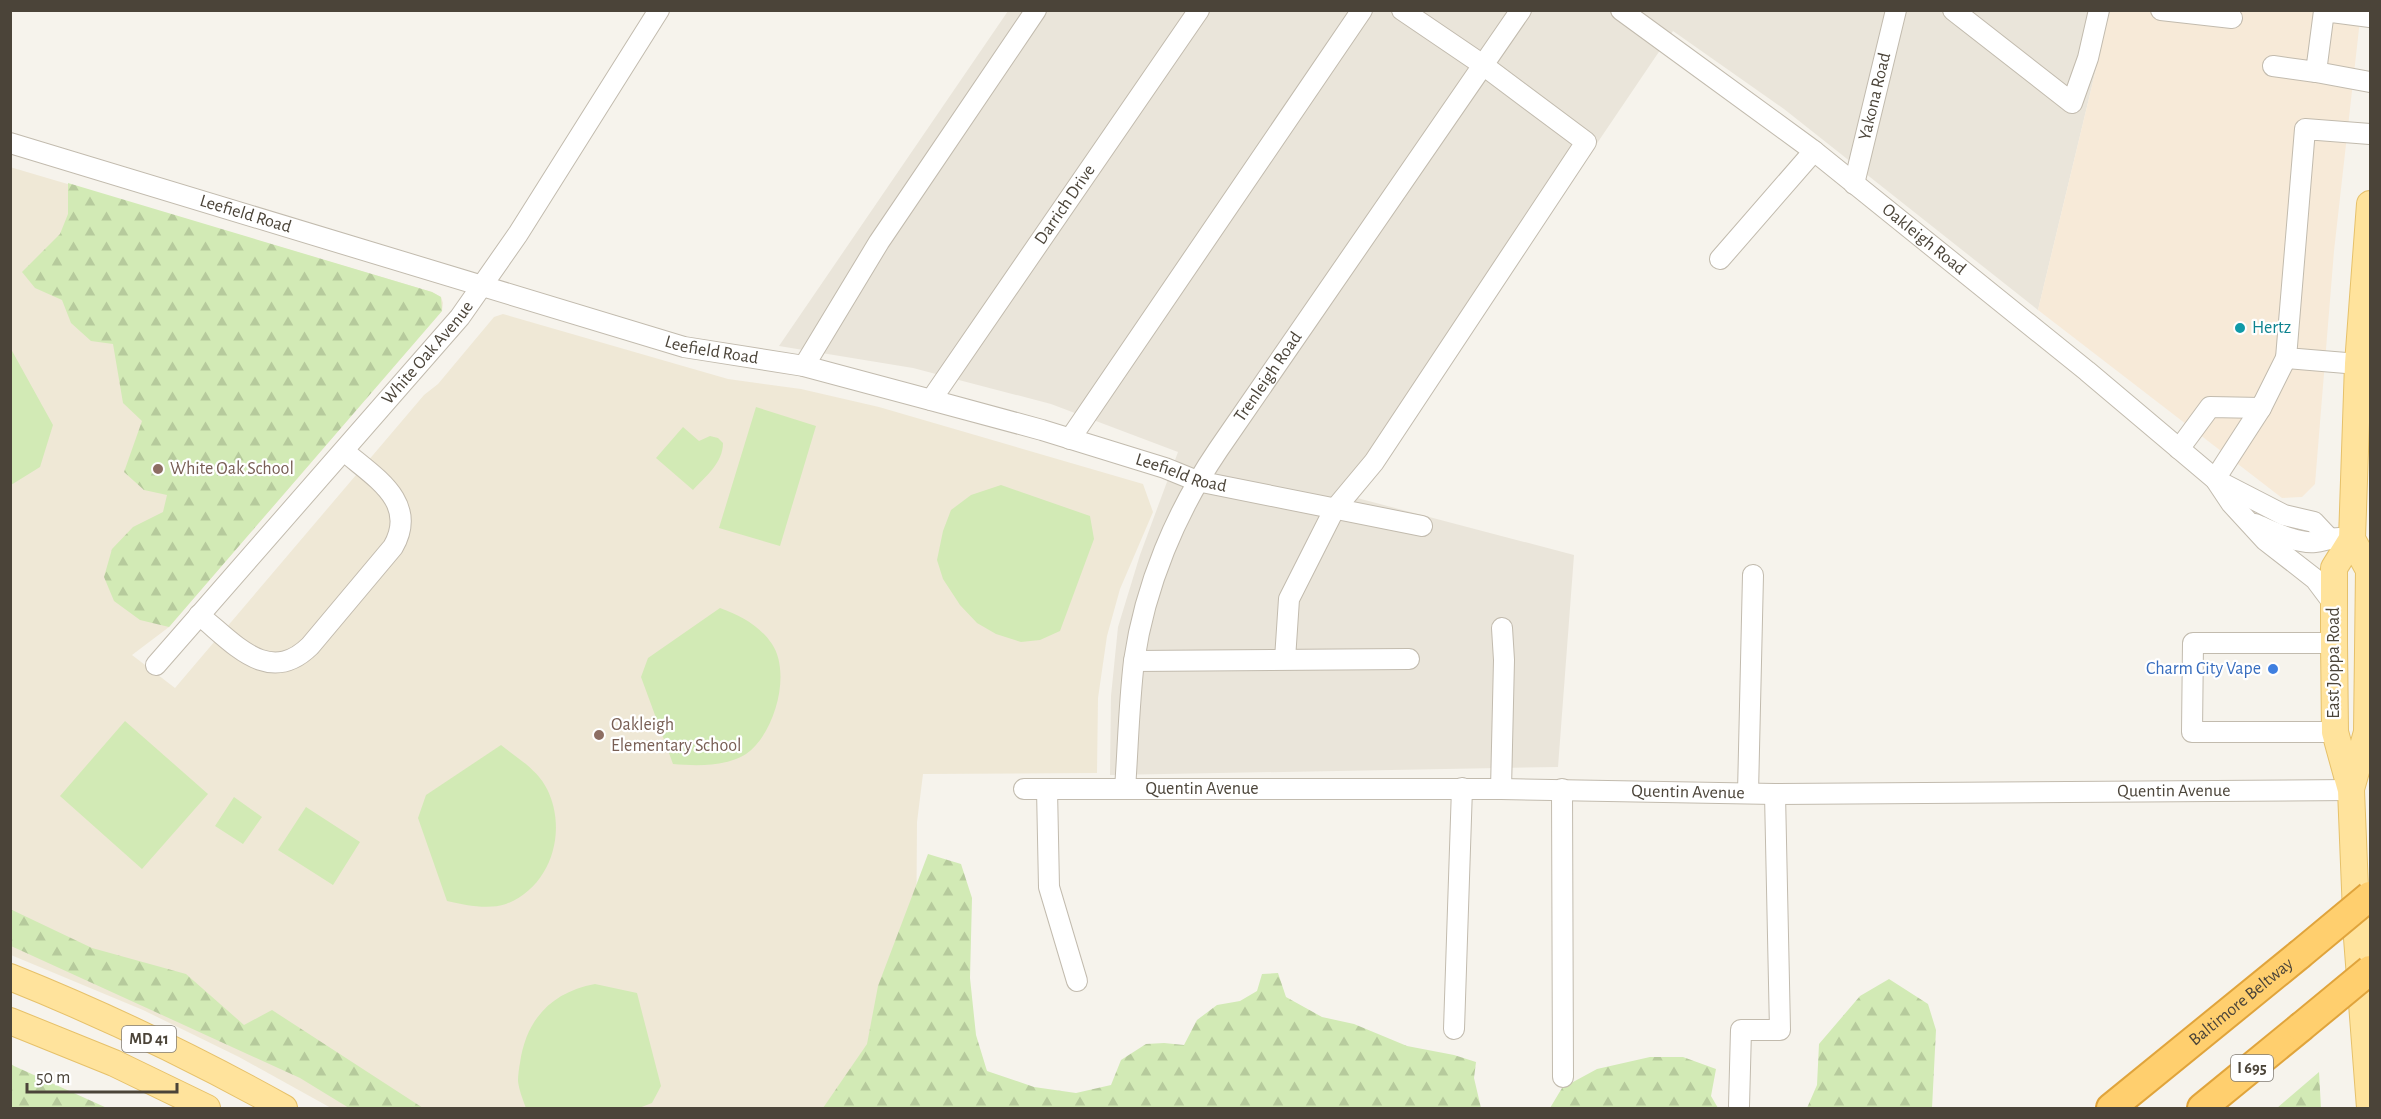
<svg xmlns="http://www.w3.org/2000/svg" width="2381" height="1119" viewBox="0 0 2381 1119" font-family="'Alegreya Sans',sans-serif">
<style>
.residential{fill:#eae5da}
.commercial{fill:#f7ead8}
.education{fill:#efe8d6}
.forest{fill:url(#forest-firs)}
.park{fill:#d2eab5}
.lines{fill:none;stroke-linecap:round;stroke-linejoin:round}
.minor-casing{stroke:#c2bbae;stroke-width:22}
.major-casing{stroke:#e6c16a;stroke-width:28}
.highway-casing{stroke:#e0a43c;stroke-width:32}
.minor{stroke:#fff;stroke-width:20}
.major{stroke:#ffe39c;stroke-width:26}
.highway{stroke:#ffcf6e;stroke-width:28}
.highway-bridge-casing{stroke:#e0a43c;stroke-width:32;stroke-linecap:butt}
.highway-bridge{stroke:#ffcf6e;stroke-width:28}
.culture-dot{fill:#0f9aa8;stroke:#fff;stroke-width:2}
.education-dot{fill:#8d6e63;stroke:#fff;stroke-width:2}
.shop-dot{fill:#3f7fe0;stroke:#fff;stroke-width:2}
.labels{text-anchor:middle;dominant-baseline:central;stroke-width:4.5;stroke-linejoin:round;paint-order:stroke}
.shield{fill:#fff;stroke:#817c74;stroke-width:1.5}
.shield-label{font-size:16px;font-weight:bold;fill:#4b4439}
.street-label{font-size:18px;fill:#4b4439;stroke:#fff}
.culture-label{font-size:18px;fill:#0d838f;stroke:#fff;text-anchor:start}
.education-label{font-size:18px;fill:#785e54;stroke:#fff;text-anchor:start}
.shop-label{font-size:18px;fill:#366cbe;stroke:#fff;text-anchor:end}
</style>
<defs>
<pattern id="forest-firs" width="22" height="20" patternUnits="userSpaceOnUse" patternTransform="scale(1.5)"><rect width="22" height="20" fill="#d2eab5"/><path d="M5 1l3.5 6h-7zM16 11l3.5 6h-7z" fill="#b6ca9c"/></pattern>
</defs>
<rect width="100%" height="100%" fill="#f6f3ec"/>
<path class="residential" d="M 1008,11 L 2110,11 L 2038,310 L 1784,109 L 1673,31 L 1357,498 L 1574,555 L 1558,767 L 1110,775 L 1111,696 L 1118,627 L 1140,555 L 1178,452 L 1051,404 L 913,368 L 779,346 Z"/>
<path class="commercial" d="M 2110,11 L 2361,11 L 2334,251 L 2315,484 L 2302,497 L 2282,498 L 2038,310 Z"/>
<path class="education" d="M 10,167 L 432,292 L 441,297 L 443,303 L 442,311 L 169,627 L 132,655 L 175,688 L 424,395 L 438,384 L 494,317 L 503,314 L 728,379 L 801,389 L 879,407 L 1143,484 L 1153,512 L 1120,589 L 1107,636 L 1098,698 L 1097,773 L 923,774 L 917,822 L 915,1108 L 331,1108 L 239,1057 L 143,1010 L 11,955 Z"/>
<path class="forest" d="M 68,183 L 432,292 L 441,297 L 442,311 L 169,627 L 140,620 L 114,601 L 104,577 L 112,549 L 133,527 L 163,512 L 167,495 L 144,490 L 124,472 L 142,421 L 123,403 L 113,344 L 91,341 L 71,323 L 62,300 L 35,288 L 22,272 L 60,234 L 68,214 Z
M 928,854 L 961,864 L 972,898 L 970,978 L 976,1035 L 987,1071 L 1034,1087 L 1076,1093 L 1111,1085 L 1121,1060 L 1146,1044 L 1164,1043 L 1184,1045 L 1197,1020 L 1217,1005 L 1240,1001 L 1257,991 L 1262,974 L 1278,973 L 1286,997 L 1322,1017 L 1354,1024 L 1407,1046 L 1454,1055 L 1476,1062 L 1474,1078 L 1481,1108 L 823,1108 L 867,1044 L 878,986 Z
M 10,909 L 92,948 L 186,974 L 244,1025 L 272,1010 L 423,1108 L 349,1108 L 300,1078 L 11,946 Z
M 1889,979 L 1928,1004 L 1936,1030 L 1932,1108 L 1807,1108 L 1817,1085 L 1819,1044 L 1860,996 Z
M 1650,1057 L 1683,1057 L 1716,1069 L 1711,1096 L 1718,1108 L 1550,1108 L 1562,1088 L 1597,1069 Z
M 11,1064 L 14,1066 L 107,1108 L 11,1108 Z
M 2319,1072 L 2321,1108 L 2277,1108 Z"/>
<path class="park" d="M 11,349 L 53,425 L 40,467 L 11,485 Z
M 756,407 L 816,426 L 780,546 L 719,528 Z
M 683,427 L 699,441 L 710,436 L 718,438 L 723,443 C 723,463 705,477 693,490 L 656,458 Z
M 1001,485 L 1090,516 L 1094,539 L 1060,631 L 1040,640 L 1021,642 L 996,634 L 977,623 L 960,605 L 943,579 L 937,560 L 943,531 L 951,510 L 971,495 Z
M 720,608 C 741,616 759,625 772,644 C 792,674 774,735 746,754 C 725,767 696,766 673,764 L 641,677 L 648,658 Z
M 125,721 L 208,794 L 142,869 L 60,796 Z
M 501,745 C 517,758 537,769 547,789 C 568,831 551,887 506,904 C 488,910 465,905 447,901 L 418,818 L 426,795 Z
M 234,797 L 262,817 L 243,844 L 215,826 Z
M 306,807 L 360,842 L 333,885 L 278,850 Z
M 595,984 L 637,993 L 661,1086 L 652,1103 L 639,1108 L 526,1108 C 523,1100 519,1090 518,1081 C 518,1075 519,1068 520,1063 C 526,1019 552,992 595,984 Z"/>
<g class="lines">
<defs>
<g id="minor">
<path id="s1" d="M 1621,10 L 1814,151 L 2087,371 L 2215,479 L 2231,503 L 2265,540 L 2315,579 L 2330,599 L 2334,610"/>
<path d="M 1953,10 L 2072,103 L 2088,58 L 2099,10"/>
<path d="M 2161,10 L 2232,18"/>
<path d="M 2273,66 L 2316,72 L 2324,11 L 2370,17"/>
<path d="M 2316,72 L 2370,82"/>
<path id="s2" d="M 10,143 L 684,347 L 804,366 L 931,400 L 1042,430 L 1165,468 L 1197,481 L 1422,526"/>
<path id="s3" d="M 1854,184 L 1896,10"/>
<path d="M 1720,259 L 1814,151"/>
<path d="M 2358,364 L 2286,358 L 2305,129 L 2370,134"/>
<path d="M 804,366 L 879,242 L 1036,10"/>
<path id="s4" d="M 931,400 L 1199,10"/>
<path d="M 1070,439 L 1362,10"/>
<path d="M 2179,449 L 2210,407 L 2261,408 L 2286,358"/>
<path d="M 2215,479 L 2261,408"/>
<path d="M 2216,480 L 2284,515 L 2314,522 L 2329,538"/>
<path d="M 2255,524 C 2272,531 2297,544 2315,542 C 2324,541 2330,538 2339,538"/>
<path d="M 199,615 C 233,642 268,687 310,646 L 393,547 C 419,502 374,477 344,451"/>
<path d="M 2334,643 L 2193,643 L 2192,732 L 2335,732"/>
<path d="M 1285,659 L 1289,599 L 1334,510 L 1374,462 L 1586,142 L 1483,65 L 1402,10"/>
<path d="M 1134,661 L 1409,659"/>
<path id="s5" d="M 156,665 L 460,317 L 518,234 L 659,10"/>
<path id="s6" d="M 1024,789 L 1501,789 L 1775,794 L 2351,790"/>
<path d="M 1047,789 L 1049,887 L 1077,981"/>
<path id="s7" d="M 1125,789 C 1128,747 1129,703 1134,661 C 1145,585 1176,512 1218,450 L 1521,10"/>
<path d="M 1501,789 L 1504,660 L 1502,628"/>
<path d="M 1562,789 L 1563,1077"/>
<path d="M 1748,793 L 1753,575"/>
<path d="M 1454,1029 L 1462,788"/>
<path d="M 1739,1106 L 1741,1030 L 1780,1030 L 1775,794"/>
</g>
<path id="major" d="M 2351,789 L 2367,732 L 2369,570 L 2352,539
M 10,977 C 105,1015 196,1059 284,1108
M 10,1021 L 114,1063 L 207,1108
M 2370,1108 L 2357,938 L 2351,790 L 2335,732 L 2334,643 L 2334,568 L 2352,539 L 2358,364 L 2370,204"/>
<g id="highway">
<path id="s8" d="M 2111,1108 L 2299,955"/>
<path d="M 2202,1108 L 2301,1027"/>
</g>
</defs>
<use href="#minor" class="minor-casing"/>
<use href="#major" class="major-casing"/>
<use href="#highway" class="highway-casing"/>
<use href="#minor" class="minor"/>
<use href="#major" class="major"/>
<use href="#highway" class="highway"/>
<defs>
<path id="highway-bridge" d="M 2299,955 L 2370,896
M 2301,1027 L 2370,970"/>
</defs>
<use href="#highway-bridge" class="highway-bridge-casing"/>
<use href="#highway-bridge" class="highway-bridge"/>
</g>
<circle class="culture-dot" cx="2240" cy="328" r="6"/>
<g class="education-dot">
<circle cx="158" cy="469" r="6"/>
<circle cx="599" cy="735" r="6"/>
</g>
<circle class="shop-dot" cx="2273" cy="669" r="6"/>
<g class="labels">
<g class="shield">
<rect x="122" y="1026" width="54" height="26" rx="4.5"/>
<rect x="2231" y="1055" width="42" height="26" rx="4.5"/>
</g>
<g class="shield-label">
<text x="149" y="1039">MD 41</text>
<text x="2252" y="1068">I 695</text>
</g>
<g class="street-label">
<text stroke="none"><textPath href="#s3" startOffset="90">Yakona Road</textPath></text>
<text stroke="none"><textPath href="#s4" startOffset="237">Darrich Drive</textPath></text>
<text stroke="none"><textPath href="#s2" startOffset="246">Leefield Road</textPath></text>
<text stroke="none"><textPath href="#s1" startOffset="380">Oakleigh Road</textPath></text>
<text stroke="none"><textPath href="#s2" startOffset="732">Leefield Road</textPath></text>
<text stroke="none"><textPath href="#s5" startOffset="414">White Oak Avenue</textPath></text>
<text stroke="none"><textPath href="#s7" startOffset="446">Trenleigh Road</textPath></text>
<text stroke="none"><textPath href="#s2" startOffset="1218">Leefield Road</textPath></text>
<text transform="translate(2334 663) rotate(-90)">East Joppa Road</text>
<text stroke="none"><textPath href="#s6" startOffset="178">Quentin Avenue</textPath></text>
<text stroke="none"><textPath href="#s6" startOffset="1150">Quentin Avenue</textPath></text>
<text stroke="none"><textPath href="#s6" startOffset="664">Quentin Avenue</textPath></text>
<text stroke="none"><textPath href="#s8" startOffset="168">Baltimore Beltway</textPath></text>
</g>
<g class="culture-label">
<text x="2252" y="328">Hertz</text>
</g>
<g class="education-label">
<text x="170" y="469">White Oak School</text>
<text x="611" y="725">Oakleigh<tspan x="611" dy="21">Elementary School</tspan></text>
</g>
<g class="shop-label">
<text x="2261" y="669">Charm City Vape</text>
</g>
</g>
<rect width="2381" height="1119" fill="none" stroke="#4b4439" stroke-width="24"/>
<path d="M27 1083v9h150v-9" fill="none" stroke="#4b4439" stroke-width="3"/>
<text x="36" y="1083" font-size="18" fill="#4b4439" stroke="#ffffff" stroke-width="4.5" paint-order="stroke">50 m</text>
</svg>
